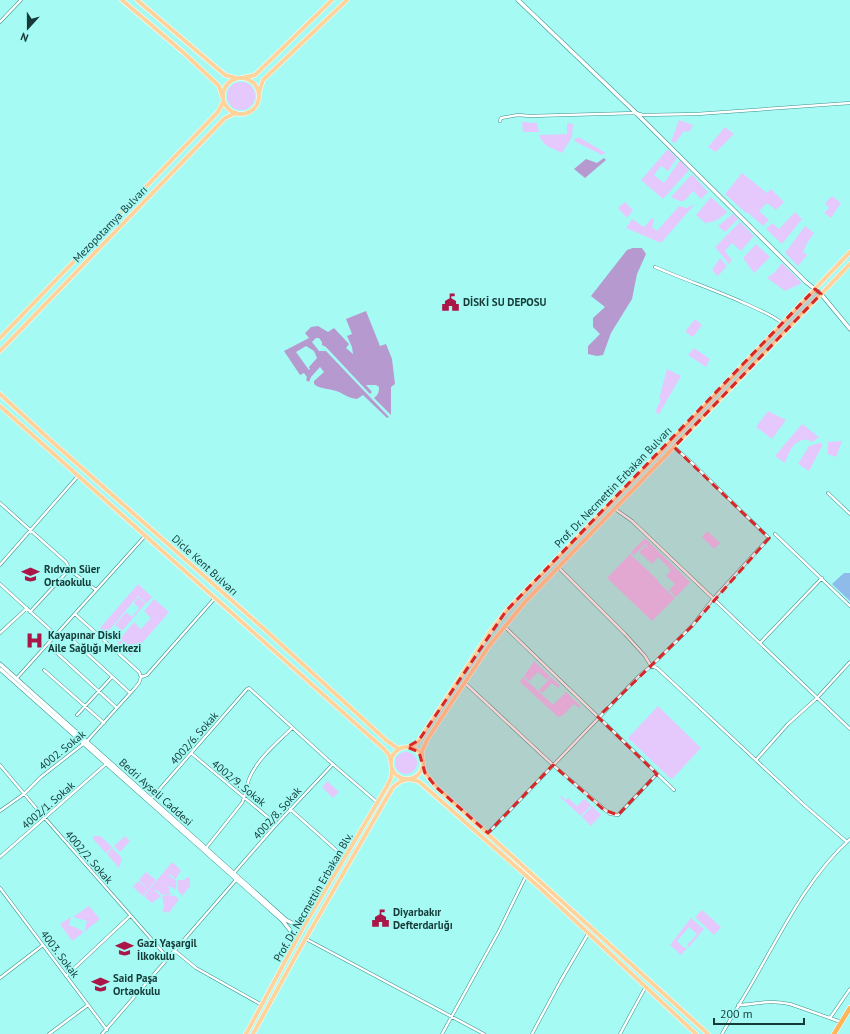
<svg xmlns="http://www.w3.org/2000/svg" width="850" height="1034" viewBox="0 0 850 1034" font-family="'PT Sans',sans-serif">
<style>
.green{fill:#e5c9fc}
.forest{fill:#b699ce;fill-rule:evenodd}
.water{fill:#8ebbe9}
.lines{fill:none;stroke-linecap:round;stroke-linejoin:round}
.street-casing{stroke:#39918c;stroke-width:3.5}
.secondary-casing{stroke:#39918c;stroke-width:4.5}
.primary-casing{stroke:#fff;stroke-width:5}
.highway-casing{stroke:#fff;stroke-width:5.5}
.street{stroke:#fff;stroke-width:2.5}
.secondary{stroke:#fff;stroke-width:3.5}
.primary{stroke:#fed39c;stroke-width:4}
.highway{stroke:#feb55a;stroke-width:4.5}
.marked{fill:#d62828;fill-opacity:0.2;stroke:#d62828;stroke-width:3;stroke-dasharray:8 5;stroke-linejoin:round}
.labels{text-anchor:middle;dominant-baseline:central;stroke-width:3.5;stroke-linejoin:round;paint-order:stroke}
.street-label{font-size:11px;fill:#153a38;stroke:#a5fbf4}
.poi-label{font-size:11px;font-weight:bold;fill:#153a38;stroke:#a5fbf4;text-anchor:start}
</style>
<rect width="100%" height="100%" fill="#a5fbf4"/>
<path class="green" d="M227 96a14 14 0 1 1 28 0a14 14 0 1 1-28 0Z
M 679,120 L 693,125 L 689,132 L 684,131 L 675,143 L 671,141 Z
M 522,122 L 537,123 L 539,132 L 523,132 Z
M 567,123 L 573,124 L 572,137 L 562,153 C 551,147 544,148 539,135 L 567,134 Z
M 725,127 L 734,134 L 716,152 L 708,147 Z
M 576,138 L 580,138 L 606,153 L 602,155 L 576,142 L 574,140 Z
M 668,149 L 677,158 L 668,171 L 661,166 L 654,175 L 664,183 L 680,160 L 689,170 L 663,199 L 641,180 Z
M 742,173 L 767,193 L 771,189 L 784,202 L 776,210 L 767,203 L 759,211 L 769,220 L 763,226 L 747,212 L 746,213 L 725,194 Z
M 692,174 L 708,192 L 701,199 L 693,191 C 684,202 684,204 671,197 Z
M 832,196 L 841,203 L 831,218 L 824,213 L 829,208 L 825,203 Z
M 711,197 L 727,212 C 720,219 715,222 705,223 L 696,215 Z
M 625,202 L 633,210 L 627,218 L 618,208 Z
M 693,205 L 694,205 L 661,243 L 626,228 L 632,219 L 644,227 L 652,218 L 654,220 L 652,227 L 657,231 L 679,206 L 686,208 Z
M 795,212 L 802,219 L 782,244 L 766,229 L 772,223 L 779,229 Z
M 733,214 L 738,219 L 725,232 L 718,226 Z
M 740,222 L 754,236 L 741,251 L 732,243 L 725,251 L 732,260 L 729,264 L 715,247 Z
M 805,226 L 814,233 L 807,243 L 803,252 L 807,255 L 798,266 L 785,253 Z
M 756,244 L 770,257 L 754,273 L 743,258 Z
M 720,258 L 727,266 L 718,276 L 712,270 Z
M 782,263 L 802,283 L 785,291 L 767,278 L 775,272 Z
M 695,319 L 702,325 L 693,337 L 685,332 Z
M 694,348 L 710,359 L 706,367 L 688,355 Z
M 667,369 L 681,376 L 659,414 L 655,412 L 661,399 L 659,399 Z
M 768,411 L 786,420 L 772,439 L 756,427 Z
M 802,424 L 819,437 L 813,442 C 810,441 806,439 803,440 C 793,441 788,455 785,463 L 775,456 Z
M 842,441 L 836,457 L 828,454 L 828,442 Z
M 819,443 L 823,444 L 809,471 L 798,464 L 809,446 Z
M 707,531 L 720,543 L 714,549 L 702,537 Z
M 645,538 L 690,582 L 676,597 L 669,590 L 675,584 L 666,576 L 671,570 L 658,557 L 652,564 L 639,552 L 645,546 L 649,549 L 645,544 L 634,555 L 631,552 Z
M 630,554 L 658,580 L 657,581 L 675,598 L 652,621 L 607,578 Z
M 138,584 L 152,597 L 147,603 L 138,596 L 106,634 L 100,628 Z
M 138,597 L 146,603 L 122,631 L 115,625 L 126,612 L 132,617 L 139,608 L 134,603 Z
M 154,599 L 169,612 L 131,656 L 117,644 L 120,640 L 129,647 L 120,639 L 134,622 L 138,626 L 137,627 L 139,627 L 141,629 L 151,618 L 144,611 Z
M 534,661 L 550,676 L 547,680 L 538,672 L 529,681 L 524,676 Z
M 523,677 L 553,705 L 566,692 L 581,706 L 579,708 L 574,704 L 562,716 L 558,717 L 520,682 Z
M 551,677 L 560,685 L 558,688 L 552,683 L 542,693 L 539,690 Z
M 658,706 L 701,748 L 672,779 L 670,778 L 628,738 Z
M395 763a11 11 0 1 1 22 0a11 11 0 1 1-22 0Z
M 327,781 L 339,792 L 333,798 L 322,787 Z
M 561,796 L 566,800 L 568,798 L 577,806 L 583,800 L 585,799 L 591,805 L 581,816 L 560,797 Z
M 592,806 L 601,815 L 593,824 L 592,822 L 591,823 L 593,824 L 591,826 L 582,817 L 590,808 L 591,810 L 592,809 L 590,807 Z
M 93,836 L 100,836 L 112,847 L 106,853 L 93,839 Z
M 125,836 L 130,841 L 120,852 L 114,846 Z
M 112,848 L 122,858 L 119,868 L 107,854 Z
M 172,862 L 181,870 L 176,879 L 170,874 L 169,876 L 176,880 L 176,889 L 174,889 L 172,887 L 169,887 L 165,883 L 169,888 L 169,892 L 172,894 L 162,895 L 158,891 L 154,890 L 161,896 L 152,903 L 144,896 Z
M 146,872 L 156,880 L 149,889 L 139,880 Z
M 189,877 L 190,879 L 190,886 L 182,896 L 178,890 L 177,880 L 183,880 Z
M 138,881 L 149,889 L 143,896 L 133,887 Z
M 168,895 L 175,896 L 179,899 L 169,913 L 162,911 L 164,906 L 162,896 Z
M 89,906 L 100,919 L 84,932 L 87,921 L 73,917 Z
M 702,910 L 721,927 L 714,935 L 695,917 Z
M 71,917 L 69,925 L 81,930 L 83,933 L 72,941 L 60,924 Z
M 691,918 L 704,929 L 689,947 L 687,945 L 697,934 L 689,927 L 677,941 L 684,948 L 686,947 L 687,948 L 681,955 L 670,945 Z"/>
<path class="forest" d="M 604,158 L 606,160 L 585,178 L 574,169 L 586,159 L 597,163 Z
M 633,248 L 642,248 L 646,254 L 637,274 L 632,299 L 611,333 L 603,355 L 597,356 L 588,354 L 588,346 L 600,334 L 593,327 L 593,318 L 605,307 L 591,296 L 627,250 Z
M 366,311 L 380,346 L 386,344 L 392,359 L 395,384 L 391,387 L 391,415 L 374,398 C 378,395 379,392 379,387 L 376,385 L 366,385 L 372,392 L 370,394 L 326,347 L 322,345 L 322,342 L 319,338 L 316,338 L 312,342 L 319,351 L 326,351 L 389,417 L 387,418 L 363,395 L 357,399 C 349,398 345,395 339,392 C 330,388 321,390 314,384 L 314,381 L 324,372 L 320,367 L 311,377 L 309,382 L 306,380 L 307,377 L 304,373 L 300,375 L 284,351 L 309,338 L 305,333 L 311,327 L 318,326 L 328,332 L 334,328 L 349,344 L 346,348 L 353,354 L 352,347 L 347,336 L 352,334 L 346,319 ZM 306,346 L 314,351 L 317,358 L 309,367 L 310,369 L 309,370 L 296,352 Z"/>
<path class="water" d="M 844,573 L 850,573 L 850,601 L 832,584 Z"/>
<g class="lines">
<defs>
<path id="street" d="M 0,22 L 21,0
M 500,121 L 501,118 L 518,115 L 530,116 L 636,113 L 643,115 L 697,114 L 850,103
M 655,267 C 685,280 715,290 744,303 C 757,309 771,314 782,323
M 828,493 L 850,514
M 0,503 L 66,562 L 71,571
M 615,509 L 632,521 L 850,729
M 775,534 L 850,606
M 0,565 L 78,476
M 558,567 L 625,634 L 645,656 L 651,666 L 692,626 L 713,599 L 769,538 L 691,462 L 674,447
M 0,584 L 56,635
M 30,612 L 68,571 L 71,571 L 96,590
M 75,614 L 139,672 L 141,677
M 505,627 L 674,790
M 0,633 L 27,608
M 69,637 L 130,693
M 760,643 L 822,578
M 57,653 L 117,708
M 44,670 L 104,723
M 141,677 L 147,675 L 215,598
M 16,679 L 145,536
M 465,683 L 553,765 L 610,814 L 618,815 L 657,774
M 77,715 L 112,677
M 191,753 L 276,824
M 756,760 L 788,724 L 817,698 L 850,662
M 0,765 L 36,808 L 168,958
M 151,799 L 247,689 L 249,688 L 328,760 L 378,803
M 290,809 L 345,858
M 0,811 L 24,794 L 41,777 L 87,741 L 134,689 L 139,683 L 141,677
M 488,833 L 639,676 L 651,666 L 657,668 L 670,680 L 803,804 L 847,842
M 206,848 L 242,803 C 246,795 246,787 249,779 C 257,759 277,743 292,728
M 0,857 L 106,764
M 234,873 L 274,827 L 333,764
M 0,888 L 107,1030
M 306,939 L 484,1034
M 174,950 L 196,968 L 262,1005
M 66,976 L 130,916
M 0,978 L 43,945
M 738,1005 C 749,1005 760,1002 771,1002 C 777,1002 784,1003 790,1004 L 841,1022
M 830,1018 L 850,989
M 49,1034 L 88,1005
M 102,1034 L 236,880
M 442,1034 L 499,931 L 526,876
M 532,1034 L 560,982 L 588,934
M 620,1034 L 645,988
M 722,1034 C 733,1014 745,996 756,976 C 783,929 809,876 850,839"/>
<path id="secondary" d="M 518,0 L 636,113 L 806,282 L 821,294 L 850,329
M 0,664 L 286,920 L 294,924 L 304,926
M 0,669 L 282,920 L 297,939"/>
<path id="primary" d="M 122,0 L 184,53 L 219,86 L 222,96
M 137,0 L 225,75 L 236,78
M223 96a18 18 0 1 1 36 0a18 18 0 1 1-36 0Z
M 242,78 L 255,75 L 332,0
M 259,93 L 263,80 L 347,0
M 0,338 L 218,112 L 223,102
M 0,351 L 225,118 L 236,113
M 0,394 L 49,439 L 263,628 L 387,741 L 399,749
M 0,406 L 384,749 L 389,755 L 391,763
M 407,747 L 415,744 L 419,740 L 489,633 L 506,611 L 686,425 L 850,252
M391 763a16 16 0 1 1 32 0a16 16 0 1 1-32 0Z
M 422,756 L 422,751 L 427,740 L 440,720 L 489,646 L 525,602 L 850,264
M 423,765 L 425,773 L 436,787 L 708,1034
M 246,1034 L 304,926 L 386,788 L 391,778 L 392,768
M 253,1034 L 298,952 L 393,787 L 401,781 L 409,779 L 418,781 L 423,785 L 539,887 L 696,1034"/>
<path id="highway" d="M 834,1034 L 850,1008"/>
</defs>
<use href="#street" class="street-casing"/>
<use href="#secondary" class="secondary-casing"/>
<use href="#primary" class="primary-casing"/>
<use href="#highway" class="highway-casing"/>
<use href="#street" class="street"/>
<use href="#secondary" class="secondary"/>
<use href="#primary" class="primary"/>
<use href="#highway" class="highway"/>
</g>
<path class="marked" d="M 815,289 L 821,294 L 674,447 L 769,538 L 692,626 L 598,717 L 657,774 L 618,815 L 604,810 L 553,765 L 488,833 L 436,787 L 425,773 L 419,752 L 407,747 L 419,740 L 506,611 Z"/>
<defs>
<symbol id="civic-bare" viewBox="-9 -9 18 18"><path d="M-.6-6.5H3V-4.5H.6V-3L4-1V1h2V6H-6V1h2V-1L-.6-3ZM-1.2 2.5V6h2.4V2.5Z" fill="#aa1647" stroke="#a5fbf4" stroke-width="2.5" paint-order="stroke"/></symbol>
<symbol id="school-bare" viewBox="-9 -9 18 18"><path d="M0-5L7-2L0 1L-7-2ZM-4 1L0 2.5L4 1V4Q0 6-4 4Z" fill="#aa1647" stroke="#a5fbf4" stroke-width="2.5" paint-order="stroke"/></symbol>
<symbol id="hospital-bare" viewBox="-9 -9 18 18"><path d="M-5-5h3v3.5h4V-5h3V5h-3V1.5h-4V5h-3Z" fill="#aa1647" stroke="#a5fbf4" stroke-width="2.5" paint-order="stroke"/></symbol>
</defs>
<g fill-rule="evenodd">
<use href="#civic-bare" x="438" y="290" width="25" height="25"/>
<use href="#school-bare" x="18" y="562" width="25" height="25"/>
<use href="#hospital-bare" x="22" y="628" width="25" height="25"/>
<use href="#civic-bare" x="368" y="906" width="25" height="25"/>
<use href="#school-bare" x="112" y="936" width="25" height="25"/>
<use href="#school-bare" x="88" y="972" width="25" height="25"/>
</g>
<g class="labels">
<g class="street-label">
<text transform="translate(110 224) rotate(-46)">Mezopotamya Bulvarı</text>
<text transform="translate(613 487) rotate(-46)">Prof. Dr. Necmettin Erbakan Bulvarı</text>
<text transform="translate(205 565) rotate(42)">Dicle Kent Bulvarı</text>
<text transform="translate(194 738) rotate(-49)">4002/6. Sokak</text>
<text transform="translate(62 750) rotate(-39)">4002. Sokak</text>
<text transform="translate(239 783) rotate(39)">4002/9. Sokak</text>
<text transform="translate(156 792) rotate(42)">Bedri Ayseli Caddesi</text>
<text transform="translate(48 805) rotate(-41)">4002/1. Sokak</text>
<text transform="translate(277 813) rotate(-48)">4002/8. Sokak</text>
<text transform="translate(89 857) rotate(49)">4002/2. Sokak</text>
<text transform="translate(313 897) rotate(-60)">Prof. Dr. Necmettin Erbakan Blv.</text>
<text transform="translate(60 954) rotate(53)">4003. Sokak</text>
</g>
<g class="poi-label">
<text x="463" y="302">DİSKİ SU DEPOSU</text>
<text x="44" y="569">Rıdvan Süer<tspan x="44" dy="13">Ortaokulu</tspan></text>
<text x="48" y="635">Kayapınar Diski<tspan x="48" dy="13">Aile Sağlığı Merkezi</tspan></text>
<text x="393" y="912">Diyarbakır<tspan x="393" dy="13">Defterdarlığı</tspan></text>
<text x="137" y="943">Gazi Yaşargil<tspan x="137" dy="13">İlkokulu</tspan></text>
<text x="113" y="978">Said Paşa<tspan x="113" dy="13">Ortaokulu</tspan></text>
</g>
</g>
<g transform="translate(28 28) rotate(201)" stroke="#a5fbf4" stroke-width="3" paint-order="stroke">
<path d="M0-3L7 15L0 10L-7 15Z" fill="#153a38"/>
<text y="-6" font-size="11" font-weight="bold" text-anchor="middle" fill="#153a38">N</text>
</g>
<path d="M714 1018v6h90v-6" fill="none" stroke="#153a38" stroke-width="2"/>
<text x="720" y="1018" font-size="12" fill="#153a38" stroke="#a5fbf4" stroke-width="3" paint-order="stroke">200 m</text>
</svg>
